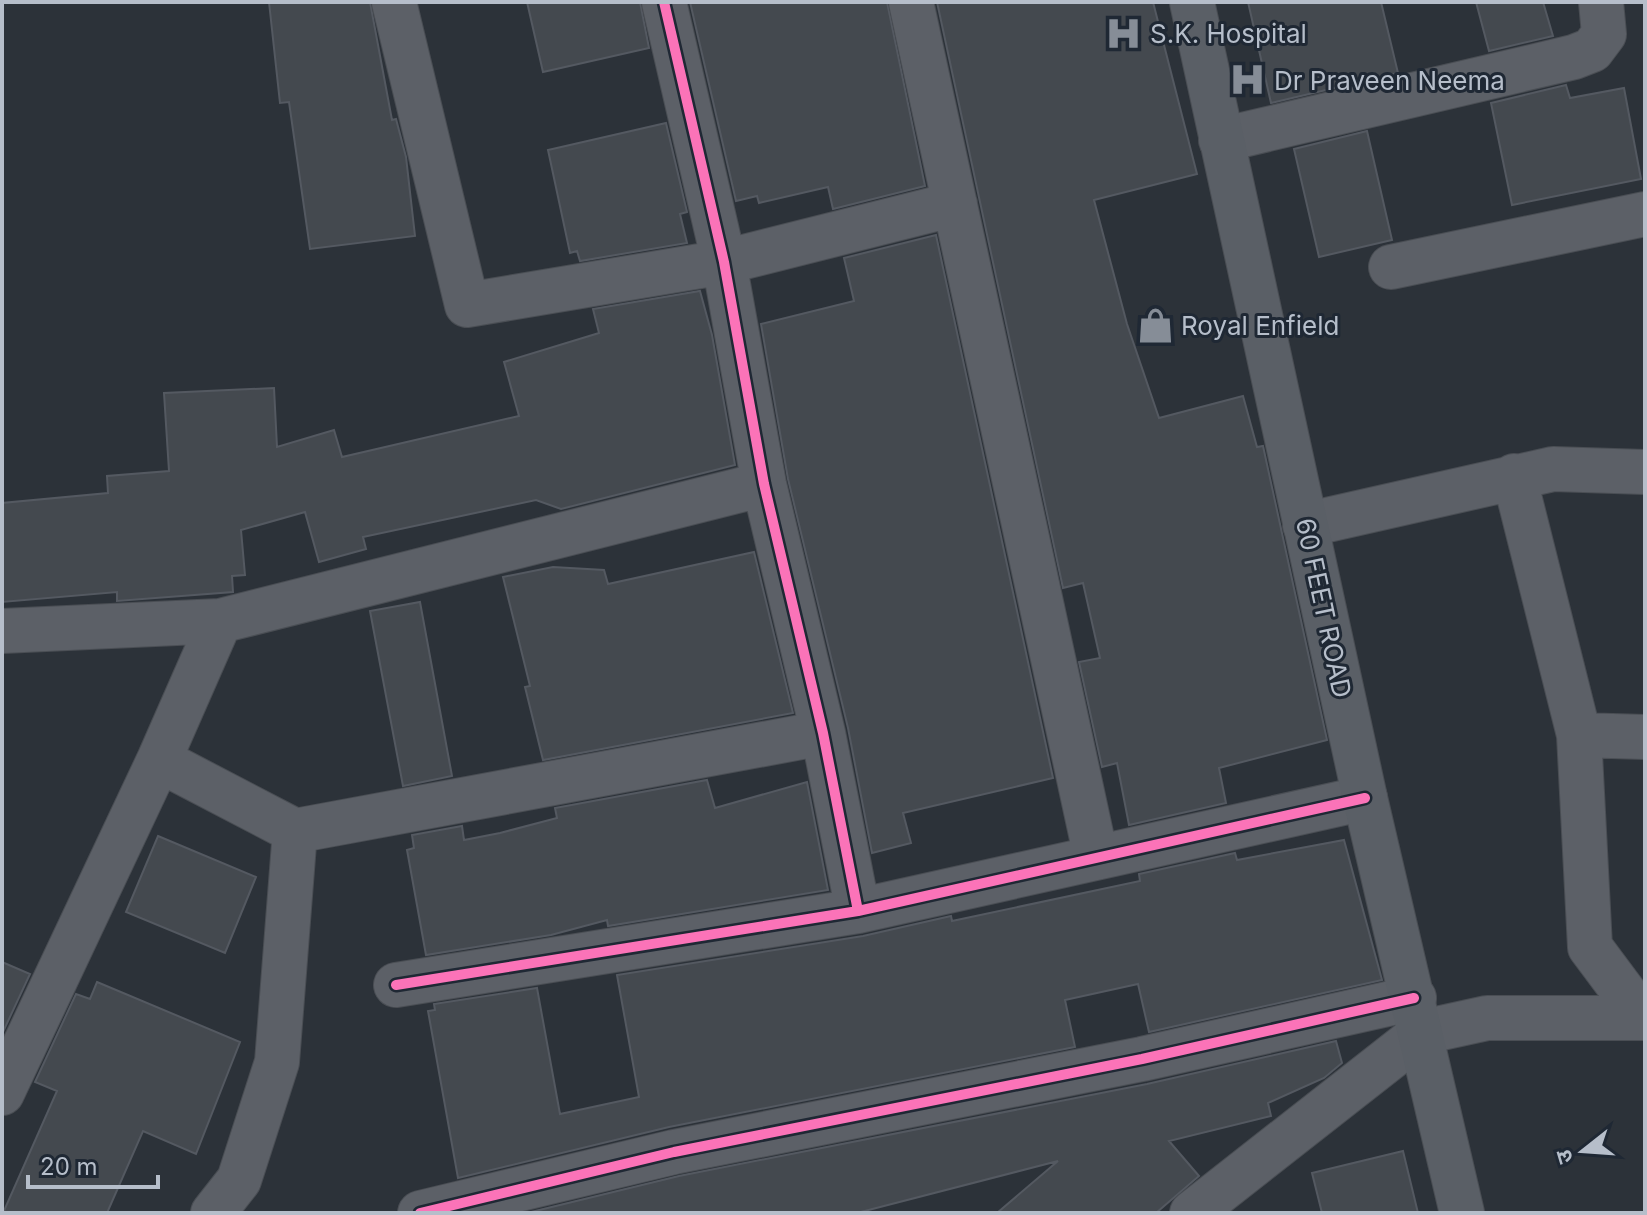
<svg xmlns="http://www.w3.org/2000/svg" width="1647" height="1215" viewBox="0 0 1647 1215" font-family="Inter,'Noto Sans Devanagari',sans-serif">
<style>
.building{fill:#44494f;stroke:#545961;stroke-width:2}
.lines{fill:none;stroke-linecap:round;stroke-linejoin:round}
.minor-casing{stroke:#4a4e54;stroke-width:46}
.tertiary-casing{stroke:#4a4e54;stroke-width:46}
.secondary-casing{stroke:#4a4e54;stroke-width:46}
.minor{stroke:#5c6067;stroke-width:44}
.tertiary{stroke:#5c6067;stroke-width:44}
.secondary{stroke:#5a5f66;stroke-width:44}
.cycleway-casing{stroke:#1f2834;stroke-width:15}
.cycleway{stroke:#fb73b8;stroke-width:10}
.labels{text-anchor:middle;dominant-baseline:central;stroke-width:6;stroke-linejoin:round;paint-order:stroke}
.poi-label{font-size:26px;fill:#b6beca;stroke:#1f2834;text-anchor:start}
.street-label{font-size:26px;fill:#b6beca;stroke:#1f2834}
</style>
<rect width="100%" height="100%" fill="#2c3239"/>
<path class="building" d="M 269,2 L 370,2 L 392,120 L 396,119 L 406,157 L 415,236 L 310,249 L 289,102 L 280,103 Z
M 527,2 L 640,2 L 649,48 L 543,72 Z
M 690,2 L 887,2 L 925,186 L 833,209 L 828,187 L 759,203 L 757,196 L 736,201 Z
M 937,2 L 1153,2 L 1197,174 L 1094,200 L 1127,324 L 1159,418 L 1243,396 L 1257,447 L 1263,446 L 1327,740 L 1219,768 L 1226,803 L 1129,825 L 1117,763 L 1102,767 L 1079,662 L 1100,658 L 1083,583 L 1063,588 Z
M 1248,2 L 1381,2 L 1398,73 L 1271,103 Z
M 1476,2 L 1543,2 L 1553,36 L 1489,51 Z
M 1566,85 L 1570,98 L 1624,88 L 1641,179 L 1512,205 L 1491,103 Z
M 666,123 L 687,212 L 680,214 L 687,243 L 580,261 L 577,251 L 570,253 L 548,150 Z
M 1367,131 L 1392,240 L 1319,257 L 1294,149 Z
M 936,235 L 1053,778 L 903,813 L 911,843 L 872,853 L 848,728 L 788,479 L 761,324 L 854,301 L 844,258 Z
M 700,291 L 712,335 L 735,465 L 561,509 L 536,500 L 363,537 L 366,549 L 319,562 L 305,512 L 241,530 L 245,575 L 232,576 L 233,592 L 117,601 L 117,592 L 2,602 L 2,503 L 108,493 L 107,476 L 169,471 L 164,393 L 274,388 L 277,447 L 334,430 L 342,457 L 519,416 L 504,362 L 599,333 L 593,309 Z
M 754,552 L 793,713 L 543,760 L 525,687 L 530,686 L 503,577 L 553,567 L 604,570 L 608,584 Z
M 420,602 L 452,776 L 403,786 L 370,611 Z
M 707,780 L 715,808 L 807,782 L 828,890 L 608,926 L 607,920 L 551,935 L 426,955 L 407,850 L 414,848 L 412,835 L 462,826 L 464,840 L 500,833 L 557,818 L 555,808 Z
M 158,836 L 256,877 L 225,953 L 126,912 Z
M 1344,840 L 1382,980 L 1149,1032 L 1138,984 L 1065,1000 L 1075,1047 L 669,1127 L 458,1178 L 428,1011 L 435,1010 L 434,1004 L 537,988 L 560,1114 L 639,1097 L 617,975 L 863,936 L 951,916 L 952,921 L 1140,881 L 1139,874 L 1235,853 L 1237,860 Z
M 2,962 L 30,974 L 2,1034 Z
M 97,982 L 240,1042 L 196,1154 L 143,1131 L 107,1213 L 3,1213 L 57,1091 L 35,1082 L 76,994 L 90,999 Z
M 1336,1041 L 1342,1063 L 1324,1078 L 1268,1103 L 1271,1116 L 1169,1141 L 1199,1176 L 1156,1213 L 997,1213 L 1058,1161 L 857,1213 L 527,1213 L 679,1176 L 1147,1084 Z
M 1403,1151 L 1418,1213 L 1322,1213 L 1312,1173 Z"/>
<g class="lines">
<defs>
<path id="minor" d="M 394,2 L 467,305 L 724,262 L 955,204
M 664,2 L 724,262 L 764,484 L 823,733 L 858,911
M 911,2 L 1096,857
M 1221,140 L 1574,57 L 1592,50 L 1604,34 L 1601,2
M 1391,267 L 1645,214
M 1514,476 L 1579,735 L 1590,947 L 1643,1018
M 1305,525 L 1553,469 L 1645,472
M 2,631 L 220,621 L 764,484
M 1579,735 L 1645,737
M 159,760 L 295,831 L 277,1062 L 239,1180 L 213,1213
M 295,831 L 823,733
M 396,985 L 858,911 L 1365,798
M 2,1093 L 159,760 L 220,621
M 420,1213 L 674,1152 L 1142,1059 L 1414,998"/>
<path id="tertiary" d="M 1192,1213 L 1423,1032 L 1487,1018 L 1645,1018"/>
<path id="secondary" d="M 1192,2 L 1365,798 L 1462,1213"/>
</defs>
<use href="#minor" class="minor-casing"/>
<use href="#tertiary" class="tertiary-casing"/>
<use href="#secondary" class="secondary-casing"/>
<use href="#minor" class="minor"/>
<use href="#tertiary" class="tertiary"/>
<use href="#secondary" class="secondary"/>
<defs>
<path id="cycleway" d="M 664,2 L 724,262 L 764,484 L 823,733 L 858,911
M 396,985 L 858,911 L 1365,798
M 420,1213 L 674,1152 L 1142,1059 L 1414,998"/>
</defs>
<use href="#cycleway" class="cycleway-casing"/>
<use href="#cycleway" class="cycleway"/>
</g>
<defs>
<symbol id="hospital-bare" viewBox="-9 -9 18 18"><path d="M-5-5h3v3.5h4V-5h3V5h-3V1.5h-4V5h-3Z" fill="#868d97" stroke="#1f2834" stroke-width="2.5" paint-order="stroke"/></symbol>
<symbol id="shop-bare" viewBox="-9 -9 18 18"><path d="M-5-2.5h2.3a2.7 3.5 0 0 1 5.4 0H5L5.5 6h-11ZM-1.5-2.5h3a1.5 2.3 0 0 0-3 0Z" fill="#868d97" stroke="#1f2834" stroke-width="2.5" paint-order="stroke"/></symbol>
</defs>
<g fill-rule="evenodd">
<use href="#hospital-bare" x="1098" y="8" width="51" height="51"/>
<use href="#hospital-bare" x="1222" y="54" width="51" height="51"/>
<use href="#shop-bare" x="1130" y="300" width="51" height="51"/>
</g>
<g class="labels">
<g class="poi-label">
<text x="1150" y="33">S.K. Hospital</text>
<text x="1274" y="80">Dr Praveen Neema</text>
<text x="1181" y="325">Royal Enfield</text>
</g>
<g class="street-label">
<text transform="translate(1324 608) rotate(78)">60 FEET ROAD</text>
</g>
</g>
<rect width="1647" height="1215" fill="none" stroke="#b6beca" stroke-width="8"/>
<g transform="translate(1583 1151) rotate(253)" stroke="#1f2834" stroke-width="6" paint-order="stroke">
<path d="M0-6L14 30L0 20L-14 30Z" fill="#b6beca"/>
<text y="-12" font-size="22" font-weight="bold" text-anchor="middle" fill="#b6beca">उ</text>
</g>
<path d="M28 1175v12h130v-12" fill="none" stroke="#b6beca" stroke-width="4"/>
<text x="40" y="1175" font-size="24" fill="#b6beca" stroke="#1f2834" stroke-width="6" paint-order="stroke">20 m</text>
</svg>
